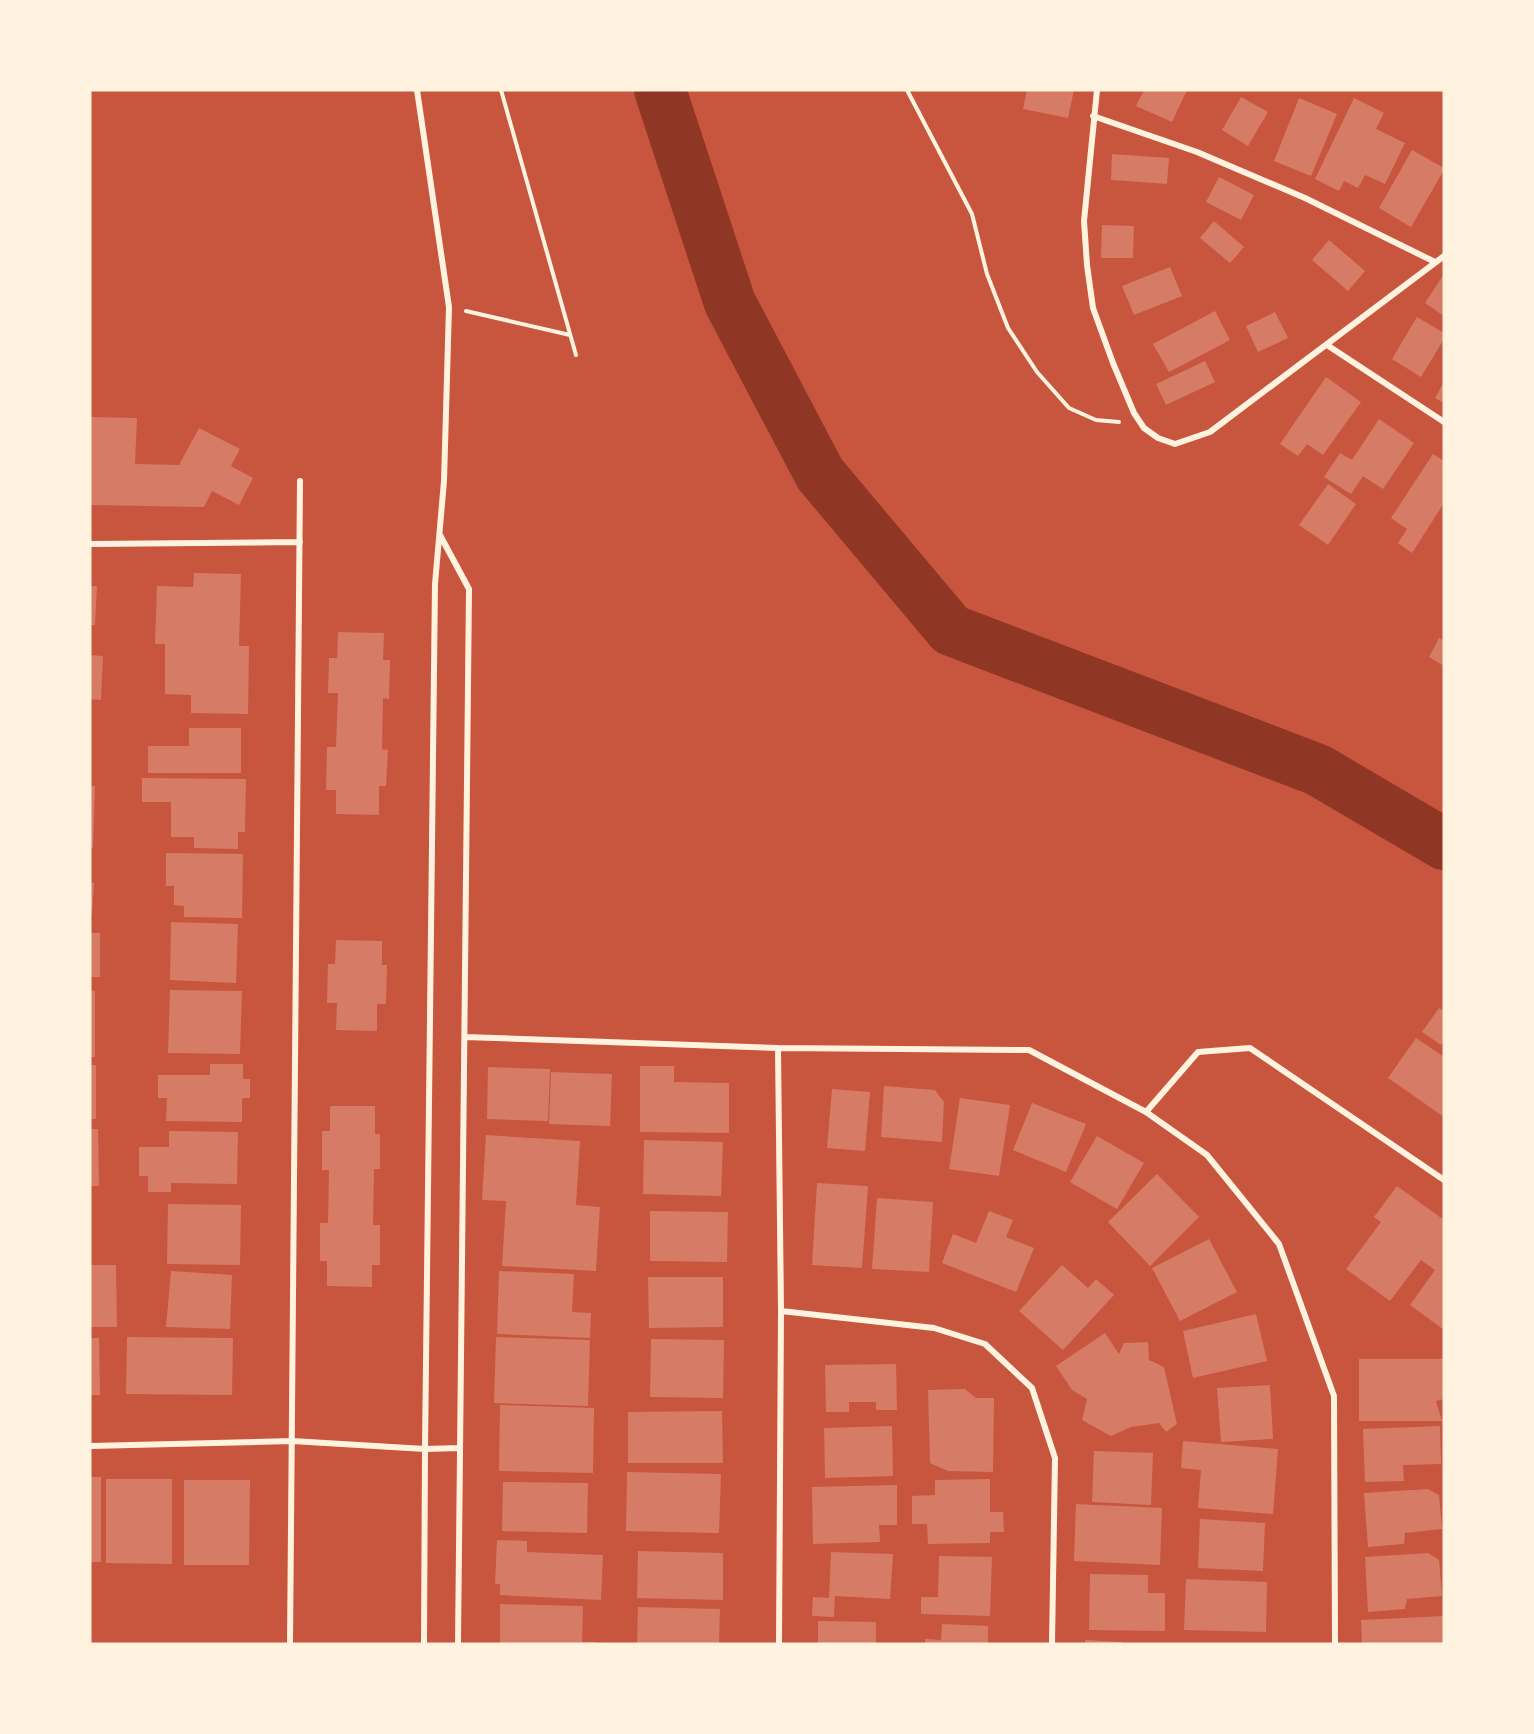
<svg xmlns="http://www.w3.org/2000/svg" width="1534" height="1734" viewBox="0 0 1534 1734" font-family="'Titillium Web',sans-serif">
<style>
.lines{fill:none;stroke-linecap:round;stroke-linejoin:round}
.river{stroke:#8f3625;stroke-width:52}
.building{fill:#d67c66}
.path{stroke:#fff3e0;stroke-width:4}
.minor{stroke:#fff3e0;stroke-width:6}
</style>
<rect width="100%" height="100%" fill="#c8553d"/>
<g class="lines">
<path class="river" d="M 660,90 L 730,303 L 820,474 L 951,630 L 1318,770 L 1444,844"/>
</g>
<path class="building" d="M 1027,90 L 1074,90 L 1068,118 L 1023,109 Z
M 1144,90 L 1187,90 L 1172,122 L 1136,106 Z
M 1241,97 L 1268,112 L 1248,146 L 1222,130 Z
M 1299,98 L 1337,114 L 1311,176 L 1274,161 Z
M 1354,98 L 1384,113 L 1376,129 L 1405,143 L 1385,184 L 1365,175 L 1358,188 L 1344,181 L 1339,191 L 1315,179 Z
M 1412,150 L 1444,168 L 1444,170 L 1411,227 L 1379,208 Z
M 1112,154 L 1169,158 L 1167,184 L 1111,180 Z
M 1219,177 L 1254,195 L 1241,220 L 1206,202 Z
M 1214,221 L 1244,247 L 1230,263 L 1200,238 Z
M 1102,225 L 1134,226 L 1133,258 L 1101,258 Z
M 1329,240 L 1365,271 L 1348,291 L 1312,260 Z
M 1170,267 L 1182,296 L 1134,315 L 1122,286 Z
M 1444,274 L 1444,316 L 1425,303 Z
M 1215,311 L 1230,340 L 1169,372 L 1153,344 Z
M 1275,312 L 1288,338 L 1258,352 L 1246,326 Z
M 1417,317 L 1444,333 L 1444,339 L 1421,377 L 1392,359 Z
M 1205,361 L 1215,382 L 1166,405 L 1156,384 Z
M 1326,377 L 1361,402 L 1323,455 L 1307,444 L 1298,456 L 1280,444 Z
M 1444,382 L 1444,403 L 1435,398 Z
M 90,417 L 137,418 L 135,464 L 179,465 L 199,428 L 240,449 L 231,466 L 253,478 L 239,505 L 212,491 L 204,507 L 90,505 Z
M 1379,419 L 1414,443 L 1383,489 L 1363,476 L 1351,494 L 1324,477 L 1340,453 L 1352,460 Z
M 1433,454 L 1444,461 L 1444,503 L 1412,553 L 1398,543 L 1407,529 L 1391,518 Z
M 1328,484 L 1356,504 L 1328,545 L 1299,525 Z
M 194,573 L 241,574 L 239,646 L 249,646 L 248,714 L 191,713 L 191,695 L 165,694 L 165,644 L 155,644 L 157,586 L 193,587 Z
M 90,586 L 97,586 L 95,625 L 90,625 Z
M 338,632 L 384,633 L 383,660 L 390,660 L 389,699 L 383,698 L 382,749 L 388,750 L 386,786 L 379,786 L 379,815 L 336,814 L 336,790 L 326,790 L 327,747 L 336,747 L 338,693 L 328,693 L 329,658 L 337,658 Z
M 1439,638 L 1444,641 L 1444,666 L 1429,657 Z
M 90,655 L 103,656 L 101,700 L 90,699 Z
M 189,728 L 241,728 L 241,773 L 148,773 L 148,746 L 189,746 Z
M 142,778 L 246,779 L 245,832 L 238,832 L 238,849 L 194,848 L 194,837 L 171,837 L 171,802 L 142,802 Z
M 90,786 L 95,786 L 93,848 L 90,847 Z
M 166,853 L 243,854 L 242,918 L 184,917 L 184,906 L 174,905 L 174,886 L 166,886 Z
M 90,883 L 94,883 L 92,914 L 90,914 Z
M 171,922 L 238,924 L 236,983 L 170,980 Z
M 90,933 L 100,933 L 100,977 L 90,977 Z
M 336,940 L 382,941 L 382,965 L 387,965 L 386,1004 L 377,1004 L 377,1031 L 336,1030 L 337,1003 L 327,1003 L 328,964 L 335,964 Z
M 90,990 L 95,991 L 95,1057 L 90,1057 Z
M 170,990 L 242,991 L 240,1054 L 168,1053 Z
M 1439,1008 L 1444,1011 L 1444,1041 L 1441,1045 L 1422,1032 Z
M 1416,1038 L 1444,1057 L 1444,1117 L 1388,1078 Z
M 210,1064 L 243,1064 L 243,1079 L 250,1079 L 250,1098 L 242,1098 L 242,1122 L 166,1121 L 167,1098 L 158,1098 L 158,1075 L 210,1075 Z
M 90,1065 L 96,1065 L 96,1119 L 90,1119 Z
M 640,1066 L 674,1066 L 674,1082 L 729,1083 L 729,1133 L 640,1132 Z
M 488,1067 L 550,1069 L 548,1121 L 487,1119 Z
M 551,1072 L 612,1074 L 610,1126 L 549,1124 Z
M 884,1086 L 935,1090 L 944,1102 L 942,1142 L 881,1137 Z
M 832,1089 L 870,1092 L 865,1151 L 827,1148 Z
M 960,1098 L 1010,1105 L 999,1176 L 949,1169 Z
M 1032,1103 L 1086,1124 L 1066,1172 L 1013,1150 Z
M 330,1106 L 375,1106 L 375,1134 L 380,1134 L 380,1169 L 374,1169 L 373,1225 L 380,1225 L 380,1265 L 372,1265 L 372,1287 L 327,1286 L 327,1261 L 320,1261 L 320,1223 L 328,1223 L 329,1170 L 322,1170 L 322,1131 L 330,1131 Z
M 90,1129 L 98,1129 L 99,1186 L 90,1186 Z
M 169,1131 L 238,1132 L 237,1184 L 171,1183 L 171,1192 L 148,1192 L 148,1176 L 139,1176 L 139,1147 L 169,1147 Z
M 486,1135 L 580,1141 L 576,1205 L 600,1207 L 596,1271 L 502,1266 L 506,1201 L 482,1200 Z
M 1097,1136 L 1144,1163 L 1117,1209 L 1070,1182 Z
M 644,1140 L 723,1142 L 721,1196 L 643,1194 Z
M 1157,1174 L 1199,1217 L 1150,1266 L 1108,1222 Z
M 817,1183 L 868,1186 L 862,1268 L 812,1265 Z
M 1397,1186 L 1444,1220 L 1444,1330 L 1410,1305 L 1435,1270 L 1421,1260 L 1390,1301 L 1346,1269 L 1381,1222 L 1374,1217 Z
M 877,1198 L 933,1202 L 929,1272 L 872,1269 Z
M 168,1204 L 241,1205 L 240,1265 L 167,1264 Z
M 650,1211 L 728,1212 L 727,1262 L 650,1261 Z
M 989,1211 L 1013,1220 L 1006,1237 L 1034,1248 L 1016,1292 L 942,1263 L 953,1234 L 976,1243 Z
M 1209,1239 L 1237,1292 L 1180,1321 L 1152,1268 Z
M 90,1265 L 116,1265 L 117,1327 L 90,1327 Z
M 1062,1265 L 1088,1288 L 1096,1279 L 1114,1295 L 1063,1350 L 1019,1311 Z
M 171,1271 L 232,1275 L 230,1329 L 166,1327 Z
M 499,1271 L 574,1274 L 572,1312 L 591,1313 L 590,1338 L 497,1334 Z
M 648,1277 L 723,1277 L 723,1327 L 649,1328 Z
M 1256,1314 L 1267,1361 L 1193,1378 L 1183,1331 Z
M 1105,1333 L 1119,1354 L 1124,1343 L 1148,1342 L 1149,1360 L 1164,1367 L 1177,1424 L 1166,1432 L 1159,1423 L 1131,1427 L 1111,1436 L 1082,1420 L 1087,1399 L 1072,1390 L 1056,1366 Z
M 127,1337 L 233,1338 L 232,1395 L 126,1394 Z
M 496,1337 L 590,1340 L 588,1406 L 494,1403 Z
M 90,1338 L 99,1338 L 100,1395 L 90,1395 Z
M 651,1339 L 724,1340 L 723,1398 L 650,1397 Z
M 1359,1359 L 1444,1359 L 1444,1399 L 1436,1401 L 1442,1421 L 1359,1421 Z
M 896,1364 L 897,1410 L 876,1410 L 876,1402 L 849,1402 L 849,1412 L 826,1412 L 825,1365 Z
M 1270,1385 L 1273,1439 L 1221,1442 L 1217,1388 Z
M 965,1389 L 976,1398 L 994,1398 L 993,1472 L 948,1471 L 930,1463 L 928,1390 Z
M 500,1405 L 594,1408 L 593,1473 L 499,1471 Z
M 722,1411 L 723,1463 L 628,1463 L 628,1412 Z
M 892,1426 L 893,1476 L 825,1478 L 824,1428 Z
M 1440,1426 L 1441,1464 L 1403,1465 L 1404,1481 L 1365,1482 L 1363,1429 Z
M 1183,1441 L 1278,1449 L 1273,1514 L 1198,1508 L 1201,1470 L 1181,1468 Z
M 1094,1451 L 1153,1453 L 1151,1505 L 1092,1502 Z
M 627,1472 L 721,1474 L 719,1533 L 626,1531 Z
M 90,1477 L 101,1477 L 101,1562 L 90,1562 Z
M 106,1479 L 172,1479 L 172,1564 L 106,1563 Z
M 990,1479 L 990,1512 L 1003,1512 L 1004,1532 L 990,1532 L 990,1543 L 928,1544 L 927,1524 L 912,1524 L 912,1496 L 935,1495 L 935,1480 Z
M 184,1480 L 250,1480 L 249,1565 L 184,1565 Z
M 503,1482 L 588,1483 L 587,1533 L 502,1531 Z
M 897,1485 L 897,1525 L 879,1525 L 880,1542 L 813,1544 L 812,1487 Z
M 1428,1489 L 1439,1495 L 1442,1529 L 1405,1533 L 1404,1544 L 1368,1547 L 1364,1493 Z
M 1076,1504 L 1162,1508 L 1160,1565 L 1074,1561 Z
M 1200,1519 L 1265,1523 L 1263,1571 L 1198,1568 Z
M 497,1540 L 527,1541 L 527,1552 L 603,1555 L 601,1600 L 500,1595 L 500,1584 L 495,1584 Z
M 638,1551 L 723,1553 L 723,1600 L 637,1598 Z
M 831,1552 L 893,1554 L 890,1599 L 835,1596 L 834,1617 L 812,1616 L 813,1597 L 829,1598 Z
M 1428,1553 L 1439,1560 L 1442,1596 L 1407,1599 L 1405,1609 L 1368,1612 L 1365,1557 Z
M 939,1556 L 992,1557 L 990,1616 L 921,1614 L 921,1597 L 938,1597 Z
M 1090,1574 L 1148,1575 L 1148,1593 L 1165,1593 L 1165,1631 L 1089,1630 Z
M 1186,1579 L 1267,1582 L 1266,1632 L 1184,1630 Z
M 500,1604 L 583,1606 L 582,1642 L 595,1642 L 595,1644 L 500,1644 Z
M 638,1607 L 720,1609 L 719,1644 L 637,1644 Z
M 1443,1616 L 1444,1644 L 1362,1644 L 1361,1620 Z
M 818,1621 L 876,1622 L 876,1644 L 818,1644 Z
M 942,1624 L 988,1626 L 988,1644 L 925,1644 L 925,1639 L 941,1640 Z
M 1085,1640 L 1122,1642 L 1122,1644 L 1085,1644 Z"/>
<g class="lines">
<path class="path" d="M 501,90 L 576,355
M 907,90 L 972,214 L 987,274 L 1008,328 L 1037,372 L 1069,408 L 1096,420 L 1119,422
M 466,311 L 570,335"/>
<path class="minor" d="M 417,90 L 449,307 L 444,481 L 435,584 L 425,1449 L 424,1644
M 1097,90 L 1084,221 L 1087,265 L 1093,308 L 1113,363 L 1134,413 L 1144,428 L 1158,438 L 1175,444 L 1210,432 L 1444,256
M 1093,116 L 1197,152 L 1305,198 L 1435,262
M 1327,345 L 1444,422
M 440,535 L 469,589 L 458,1644
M 90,544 L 300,542
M 465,1037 L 778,1048 L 1029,1050 L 1146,1112 L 1207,1155 L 1279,1244 L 1334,1396 L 1335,1644
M 778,1048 L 781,1311 L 779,1644
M 1146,1112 L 1198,1052 L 1250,1048 L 1444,1180
M 781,1311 L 934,1328 L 985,1344 L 1032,1388 L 1055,1458 L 1052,1644
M 90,1446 L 292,1441 L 425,1449 L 460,1448
M 290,1644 L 300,481"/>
</g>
<rect width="1534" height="1734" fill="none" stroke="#fff3e0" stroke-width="183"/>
</svg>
